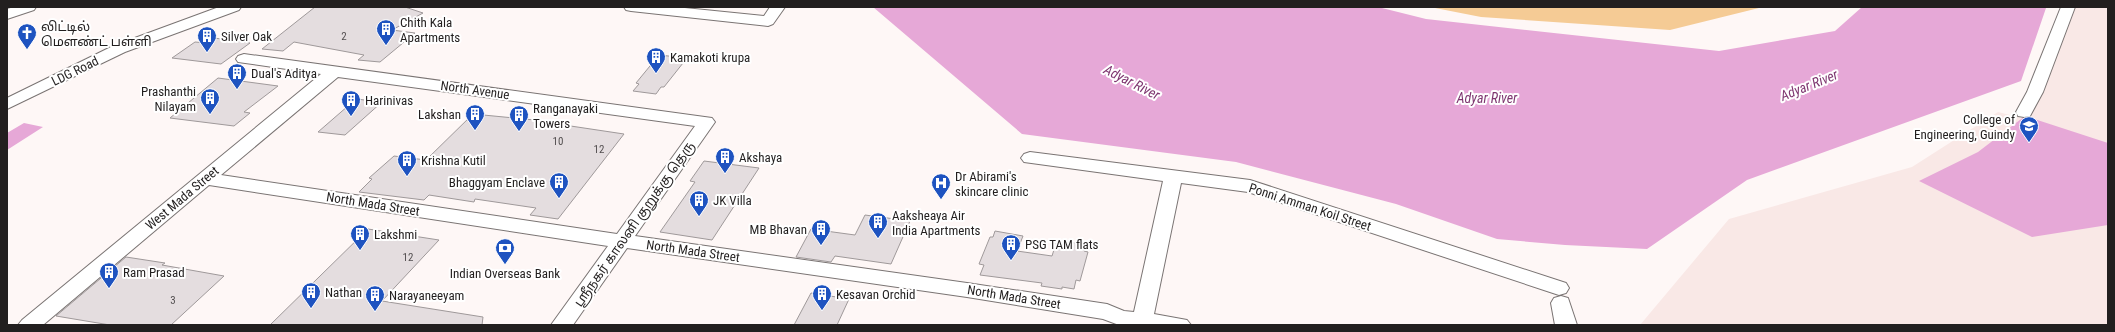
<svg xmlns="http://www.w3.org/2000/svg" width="2115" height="332" viewBox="0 0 2115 332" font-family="'Roboto Condensed','Noto Sans Tamil',sans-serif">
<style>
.built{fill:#f9e8e6}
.green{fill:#f5cb95}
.water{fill:#e6a8d7}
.building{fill:#e4dddf;stroke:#9f999a}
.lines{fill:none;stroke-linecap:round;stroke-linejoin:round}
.minor-casing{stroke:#7a7473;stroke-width:2}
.minor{fill:#fff;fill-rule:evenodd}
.labels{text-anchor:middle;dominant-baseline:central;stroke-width:4;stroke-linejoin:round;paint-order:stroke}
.number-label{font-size:11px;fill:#524e4f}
.poi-label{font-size:13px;fill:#221f1f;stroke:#fff;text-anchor:start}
.street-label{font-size:13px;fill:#221f1f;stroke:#fff}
.water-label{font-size:14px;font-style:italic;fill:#7e3670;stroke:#fff}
</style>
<rect width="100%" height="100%" fill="#fef7f6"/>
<path class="built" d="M 2075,7 L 2108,7 L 2108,325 L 1640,325 L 1729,219 L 1912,167 L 1998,112 L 2026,119 Z"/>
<path class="green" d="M 1430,7 L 1763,7 L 1670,30 L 1481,17 Z"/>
<path class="water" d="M 873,7 L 1378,7 L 1426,19 L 1719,51 L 1835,31 L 1862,7 L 2046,8 L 2021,81 L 1747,180 L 1647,249 L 1565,245 L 1497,239 L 1396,204 L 1236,162 L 1022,134 Z
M 2025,116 L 2108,143 L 2108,225 L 2032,237 L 1919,181 L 1978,152 Z
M 24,123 L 43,127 L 7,150 L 7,133 Z"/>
<path class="building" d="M 315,7 L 405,7 L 423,13 L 392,30 L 415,33 L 380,62 L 358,60 L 364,55 L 294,42 L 283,51 L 262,49 Z
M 214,38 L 250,43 L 221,64 L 172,58 L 195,42 L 207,43 Z
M 659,55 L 687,58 L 664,87 L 661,87 L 656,94 L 633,91 L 639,84 L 636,83 Z
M 218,78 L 278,86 L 244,112 L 250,113 L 234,126 L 170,118 Z
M 356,99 L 382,102 L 345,135 L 318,132 Z
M 473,114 L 545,121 L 544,122 L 624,134 L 558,219 L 530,215 L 536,208 L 475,199 L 474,202 L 429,195 L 424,200 L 359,192 L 372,179 L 369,178 L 394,156 L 426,160 Z
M 704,161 L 759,168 L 712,240 L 660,232 L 695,182 L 690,181 Z
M 865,215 L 910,221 L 891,264 L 835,256 L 831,262 L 796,257 L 811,229 L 855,235 Z
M 368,229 L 439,240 L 382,301 L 483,317 L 482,325 L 270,325 Z
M 995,231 L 1023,236 L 1017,251 L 1052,256 L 1057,240 L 1086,245 L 1084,251 L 1088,252 L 1080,281 L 1076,280 L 1074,289 L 1062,287 L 1062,289 L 1041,286 L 1042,283 L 980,275 L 984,265 L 979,264 L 990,237 L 993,237 Z
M 126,257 L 165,263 L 162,265 L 224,276 L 171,325 L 110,325 L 56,316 Z
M 811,293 L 849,299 L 837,325 L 794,325 Z"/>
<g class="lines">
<defs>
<path id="minor" d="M 14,7 L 36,7 L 34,10 L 7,19 L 7,9 Z
M 219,7 L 241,7 L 239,10 L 125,52 L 7,109 L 7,98 L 113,46 Z
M 624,7 L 675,7 L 764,16 L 770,7 L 785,7 L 773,24 L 768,26 L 631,11 L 626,10 Z
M 2061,7 L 2075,7 L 2043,92 L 2030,116 L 2024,117 L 2018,116 L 2016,112 L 2027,92 Z
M 244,54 L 712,118 L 715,122 L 635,236 L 967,283 L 1107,304 L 1124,311 L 1134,312 L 1163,181 L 1024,162 L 1021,158 L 1024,154 L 1030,152 L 1250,180 L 1566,283 L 1569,288 L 1566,293 L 1559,295 L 1248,192 L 1181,183 L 1154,314 L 1187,320 L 1191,325 L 1119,325 L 1103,319 L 967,297 L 627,248 L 573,325 L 551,325 L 608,246 L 209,185 L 43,325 L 18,325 L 22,320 L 321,74 L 238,62 L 236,59 L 238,56 ZM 338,77 L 695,126 L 617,234 L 221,175 Z
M 1561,296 L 1568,298 L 1577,325 L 1555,325 L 1551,303 L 1554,298 Z"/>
</defs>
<use href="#minor" class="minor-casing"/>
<use href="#minor" class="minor"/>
</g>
<defs>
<symbol id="building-pin" viewBox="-11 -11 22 30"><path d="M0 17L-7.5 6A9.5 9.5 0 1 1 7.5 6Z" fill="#1e53c0" stroke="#fff"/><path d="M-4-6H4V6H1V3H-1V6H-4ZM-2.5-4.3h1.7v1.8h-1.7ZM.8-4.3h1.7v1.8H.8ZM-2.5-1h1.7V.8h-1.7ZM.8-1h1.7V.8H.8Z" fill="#fff"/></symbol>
<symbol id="church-pin" viewBox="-11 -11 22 30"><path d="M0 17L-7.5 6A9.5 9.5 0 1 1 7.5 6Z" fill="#1e53c0" stroke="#fff"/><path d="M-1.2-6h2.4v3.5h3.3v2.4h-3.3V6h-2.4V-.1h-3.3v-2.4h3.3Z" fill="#fff"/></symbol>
<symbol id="university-pin" viewBox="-11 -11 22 30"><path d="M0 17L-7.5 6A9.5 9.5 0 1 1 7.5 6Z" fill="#1e53c0" stroke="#fff"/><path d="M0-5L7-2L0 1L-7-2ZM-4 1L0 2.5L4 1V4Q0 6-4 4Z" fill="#fff"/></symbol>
<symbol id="hospital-pin" viewBox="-11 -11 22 30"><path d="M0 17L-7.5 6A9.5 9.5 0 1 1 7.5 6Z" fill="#1e53c0" stroke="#fff"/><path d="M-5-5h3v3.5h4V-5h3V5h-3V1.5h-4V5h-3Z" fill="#fff"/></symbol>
<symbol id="bank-pin" viewBox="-11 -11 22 30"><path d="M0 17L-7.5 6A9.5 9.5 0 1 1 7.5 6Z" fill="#1e53c0" stroke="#fff"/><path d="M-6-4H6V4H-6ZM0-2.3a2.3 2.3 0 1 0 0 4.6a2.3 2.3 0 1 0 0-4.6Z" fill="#fff"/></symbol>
</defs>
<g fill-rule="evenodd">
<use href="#building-pin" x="375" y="18" width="22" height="30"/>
<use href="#church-pin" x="16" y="22" width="22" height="30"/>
<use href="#building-pin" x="196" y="25" width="22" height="30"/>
<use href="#building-pin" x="645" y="46" width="22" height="30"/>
<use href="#building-pin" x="226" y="62" width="22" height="30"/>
<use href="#building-pin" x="199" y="87" width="22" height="30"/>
<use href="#building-pin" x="340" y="89" width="22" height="30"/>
<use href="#building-pin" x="464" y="103" width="22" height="30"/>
<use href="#building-pin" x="508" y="104" width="22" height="30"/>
<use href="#university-pin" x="2018" y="115" width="22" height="30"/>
<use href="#building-pin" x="714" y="146" width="22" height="30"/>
<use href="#building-pin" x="396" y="149" width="22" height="30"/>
<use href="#building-pin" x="548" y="171" width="22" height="30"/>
<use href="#hospital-pin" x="930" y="172" width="22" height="30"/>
<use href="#building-pin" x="688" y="189" width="22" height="30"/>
<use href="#building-pin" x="867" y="211" width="22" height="30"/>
<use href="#building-pin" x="810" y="218" width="22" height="30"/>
<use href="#building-pin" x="349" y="223" width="22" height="30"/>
<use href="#building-pin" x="1000" y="233" width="22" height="30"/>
<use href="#bank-pin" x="494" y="237" width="22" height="30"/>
<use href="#building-pin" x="98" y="261" width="22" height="30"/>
<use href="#building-pin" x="300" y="281" width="22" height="30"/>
<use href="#building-pin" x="811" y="283" width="22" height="30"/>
<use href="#building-pin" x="364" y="284" width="22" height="30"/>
</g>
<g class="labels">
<g class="number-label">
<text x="344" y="36">2</text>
<text x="558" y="141">10</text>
<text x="599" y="149">12</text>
<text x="408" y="257">12</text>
<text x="173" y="300">3</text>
</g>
<g class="poi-label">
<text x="400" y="22">Chith Kala<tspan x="400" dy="15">Apartments</tspan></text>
<text x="41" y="26">லிட்டில்<tspan x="41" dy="15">மௌண்ட் பள்ளி</tspan></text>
<text x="221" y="36">Silver Oak</text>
<text x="670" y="57">Kamakoti krupa</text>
<text x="251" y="73">Dual's Aditya</text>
<text x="196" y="91" text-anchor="end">Prashanthi<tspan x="196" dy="15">Nilayam</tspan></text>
<text x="365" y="100">Harinivas</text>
<text x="533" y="108">Ranganayaki<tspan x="533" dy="15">Towers</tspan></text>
<text x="461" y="114" text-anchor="end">Lakshan</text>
<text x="2015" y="119" text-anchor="end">College of<tspan x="2015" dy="15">Engineering, Guindy</tspan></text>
<text x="739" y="157">Akshaya</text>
<text x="421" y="160">Krishna Kutil</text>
<text x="955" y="176">Dr Abirami's<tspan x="955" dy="15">skincare clinic</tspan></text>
<text x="545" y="182" text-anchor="end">Bhaggyam Enclave</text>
<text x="713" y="200">JK Villa</text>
<text x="892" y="215">Aaksheaya Air<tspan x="892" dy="15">India Apartments</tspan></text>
<text x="807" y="229" text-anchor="end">MB Bhavan</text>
<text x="374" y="234">Lakshmi</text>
<text x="1025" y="244">PSG TAM flats</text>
<text x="123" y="272">Ram Prasad</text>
<text x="505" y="273" text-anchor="middle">Indian Overseas Bank</text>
<text x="325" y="292">Nathan</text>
<text x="836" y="294">Kesavan Orchid</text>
<text x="389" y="295">Narayaneeyam</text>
</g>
<g class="street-label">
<text transform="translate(75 71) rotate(-26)">LDG Road</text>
<text transform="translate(475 90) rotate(8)">North Avenue</text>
<text transform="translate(182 198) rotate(-40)">West Mada Street</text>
<text transform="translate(373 204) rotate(9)">North Mada Street</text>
<text transform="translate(1310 207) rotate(18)">Ponni Amman Koil Street</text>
<text transform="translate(634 224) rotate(-55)">ஸ்ரீநகர் காலனி குறுக்கு தெரு</text>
<text transform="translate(693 251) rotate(8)">North Mada Street</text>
<text transform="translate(1014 297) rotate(9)">North Mada Street</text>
</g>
<g class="water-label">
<text transform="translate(1132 82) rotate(27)">Adyar River</text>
<text transform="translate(1809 85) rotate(-22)">Adyar River</text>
<text x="1487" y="98">Adyar River</text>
</g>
</g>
<rect width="2115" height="332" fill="none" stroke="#221f1f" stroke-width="16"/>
</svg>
